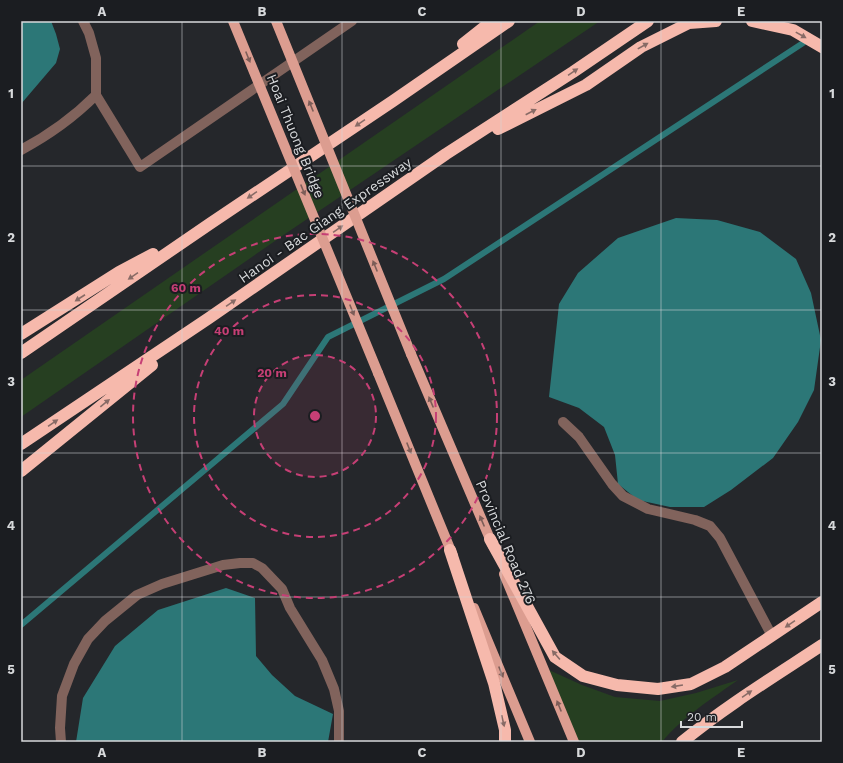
<svg xmlns="http://www.w3.org/2000/svg" width="843" height="763" viewBox="0 0 843 763" font-family="'Work Sans',sans-serif">
<style>
.green{fill:#263f21}
.water{fill:#2c7777}
.lines{fill:none;stroke-linecap:round;stroke-linejoin:round}
.stream{stroke:#2c7777;stroke-width:6}
.minor{stroke:#81635c;stroke-width:10}
.major{stroke:#dc9d90;stroke-width:10}
.highway{stroke:#f6b9ac;stroke-width:12}
.major-bridge{stroke:#dc9d90;stroke-width:10}
.oneway{fill:#886b66}
.oneway2{fill:#7c5d58}
.grid{fill:none;stroke:#d7d9db;stroke-width:1;stroke-opacity:0.55}
.ring{fill:none;stroke:#c63f75;stroke-width:2;stroke-dasharray:7 5}
.labels{text-anchor:middle;dominant-baseline:central;stroke-width:4;stroke-linejoin:round;paint-order:stroke}
.street-label{font-size:14px;fill:#d7d9db;stroke:#1b1d21}
.centre{fill:#c63f75;stroke:#1b1d21;stroke-width:2}
.ring-label{font-size:12px;text-anchor:middle;font-weight:bold;fill:#c63f75;stroke:#1b1d21;stroke-width:4;stroke-linejoin:round;paint-order:stroke}
.neatline{fill:none;stroke:#d7d9db;stroke-width:1.5}
.grid-label{font-size:13px;text-anchor:middle;font-weight:bold;fill:#d7d9db}
</style>
<rect width="100%" height="100%" fill="#25272b"/>
<path class="green" d="M 540,21 L 600,21 L 288,232 L 21,417 L 21,380 Z
M 549,670 L 582,685 L 615,697 L 660,701 L 696,693 L 738,680 C 714,697 680,719 662,742 L 579,742 Z"/>
<path class="water" d="M 21,21 L 51,21 L 56,34 L 60,49 L 56,63 L 21,104 Z
M 676,218 L 717,220 L 760,232 L 796,259 L 811,293 L 821,340 L 814,390 L 798,422 L 773,458 L 731,490 L 704,507 L 670,507 L 638,500 L 618,484 L 615,455 L 604,427 L 579,408 L 549,397 L 559,304 L 578,273 L 618,238 Z
M 226,588 L 255,598 L 256,656 L 272,675 L 295,696 L 333,714 L 328,742 L 76,742 L 83,698 L 115,646 L 158,610 Z"/>
<g class="lines">
<path class="stream" d="M 21,625 L 283,404 L 328,337 L 444,279 L 803,43"/>
<path class="minor" d="M 83,21 L 89,33 L 96,58 L 96,95 L 140,167 L 352,21
M 21,150 C 49,135 74,117 96,95
M 563,422 L 579,437 L 612,484 L 623,496 L 648,509 L 695,520 L 710,526 L 720,538 L 772,636
M 61,742 L 60,728 L 62,696 L 74,664 L 88,639 L 105,621 L 137,595 L 162,584 L 223,565 L 240,563 L 253,563 L 262,568 L 282,589 L 290,608 L 322,660 L 334,689 L 339,711 L 339,742"/>
<path class="major" d="M 411,354 L 493,546
M 378,373 L 453,556
M 504,574 L 574,742
M 474,608 L 530,742"/>
<path class="highway" d="M 752,21 L 793,30 L 822,47
M 463,44 L 492,21
M 498,129 L 586,85 L 641,47 L 689,23 L 716,21
M 21,334 L 119,272 L 153,254
M 21,353 L 211,223 L 393,101 L 509,21
M 21,444 L 209,318 L 446,154 L 573,72 L 648,21
M 21,471 L 152,365
M 490,539 L 555,657 L 583,676 L 617,685 L 658,689 L 691,684 L 725,667 L 822,602
M 450,550 L 494,683 L 505,730 L 505,742
M 682,742 C 726,706 775,676 822,645"/>
<path class="major-bridge" d="M 233,21 L 378,373
M 276,21 L 411,354"/>
</g>
<defs><path id="oneway-solid" d="M-6-.8H1V-3.2L6.5 0L1 3.2V.8H-6Z"/></defs>
<g class="oneway">
<use href="#oneway-solid" transform="translate(801 35) rotate(29)"/>
<use href="#oneway-solid" transform="translate(643 46) rotate(-29)"/>
<use href="#oneway-solid" transform="translate(573 72) rotate(-34)"/>
<use href="#oneway-solid" transform="translate(531 112) rotate(-27)"/>
<use href="#oneway-solid" transform="translate(360 123) rotate(146)"/>
<use href="#oneway-solid" transform="translate(252 195) rotate(146)"/>
<use href="#oneway-solid" transform="translate(338 229) rotate(-35)"/>
<use href="#oneway-solid" transform="translate(133 276) rotate(146)"/>
<use href="#oneway-solid" transform="translate(80 298) rotate(147)"/>
<use href="#oneway-solid" transform="translate(231 303) rotate(-34)"/>
<use href="#oneway-solid" transform="translate(105 403) rotate(-39)"/>
<use href="#oneway-solid" transform="translate(53 423) rotate(-34)"/>
<use href="#oneway-solid" transform="translate(790 624) rotate(146)"/>
<use href="#oneway-solid" transform="translate(556 655) rotate(-131)"/>
<use href="#oneway-solid" transform="translate(677 686) rotate(171)"/>
<use href="#oneway-solid" transform="translate(747 694) rotate(-34)"/>
<use href="#oneway-solid" transform="translate(503 721) rotate(77)"/>
</g>
<g class="oneway2">
<use href="#oneway-solid" transform="translate(248 57) rotate(68)"/>
<use href="#oneway-solid" transform="translate(311 106) rotate(-112)"/>
<use href="#oneway-solid" transform="translate(303 190) rotate(68)"/>
<use href="#oneway-solid" transform="translate(375 266) rotate(-112)"/>
<use href="#oneway-solid" transform="translate(352 310) rotate(68)"/>
<use href="#oneway-solid" transform="translate(431 402) rotate(-113)"/>
<use href="#oneway-solid" transform="translate(409 448) rotate(68)"/>
<use href="#oneway-solid" transform="translate(482 521) rotate(-113)"/>
<use href="#oneway-solid" transform="translate(501 672) rotate(68)"/>
<use href="#oneway-solid" transform="translate(559 706) rotate(-112)"/>
</g>
<path class="grid" d="M 182,21 L 182,742M 342,21 L 342,742M 501,21 L 501,742M 661,21 L 661,742M 21,166 L 822,166M 21,310 L 822,310M 21,453 L 822,453M 21,597 L 822,597"/>
<circle cx="315" cy="416" r="61" fill="#c63f75" fill-opacity=".12"/>
<g class="ring">
<circle cx="315" cy="416" r="61"/>
<circle cx="315" cy="416" r="121"/>
<circle cx="315" cy="416" r="182"/>
</g>
<g class="labels">
<g class="street-label">
<text transform="translate(296 136) rotate(68)">Hoai Thuong Bridge</text>
<text transform="translate(325 220) rotate(-35)">Hanoi - Bac Giang Expressway</text>
<text transform="translate(506 542) rotate(67)">Provincial Road 276</text>
</g>
</g>
<circle cx="315" cy="416" r="6" class="centre"/>
<g class="ring-label">
<text x="186" y="292">60 m</text>
<text x="229" y="335">40 m</text>
<text x="272" y="377">20 m</text>
</g>
<rect width="843" height="763" fill="none" stroke="#1b1d21" stroke-width="44"/>
<path d="M681 721v6h61v-6" fill="none" stroke="#d7d9db" stroke-width="2"/>
<text x="687" y="721" font-size="12" fill="#d7d9db" stroke="#1b1d21" stroke-width="3" paint-order="stroke">20 m</text>
<rect x="22" y="22" width="799" height="719" class="neatline"/>
<g class="grid-label">
<text x="102" y="16">A</text>
<text x="262" y="16">B</text>
<text x="422" y="16">C</text>
<text x="581" y="16">D</text>
<text x="741" y="16">E</text>
<text x="11" y="98">1</text>
<text x="832" y="98">1</text>
<text x="11" y="242">2</text>
<text x="832" y="242">2</text>
<text x="11" y="386">3</text>
<text x="832" y="386">3</text>
<text x="11" y="530">4</text>
<text x="832" y="530">4</text>
<text x="11" y="674">5</text>
<text x="832" y="674">5</text>
<text x="102" y="757">A</text>
<text x="262" y="757">B</text>
<text x="422" y="757">C</text>
<text x="581" y="757">D</text>
<text x="741" y="757">E</text>
</g>
</svg>
